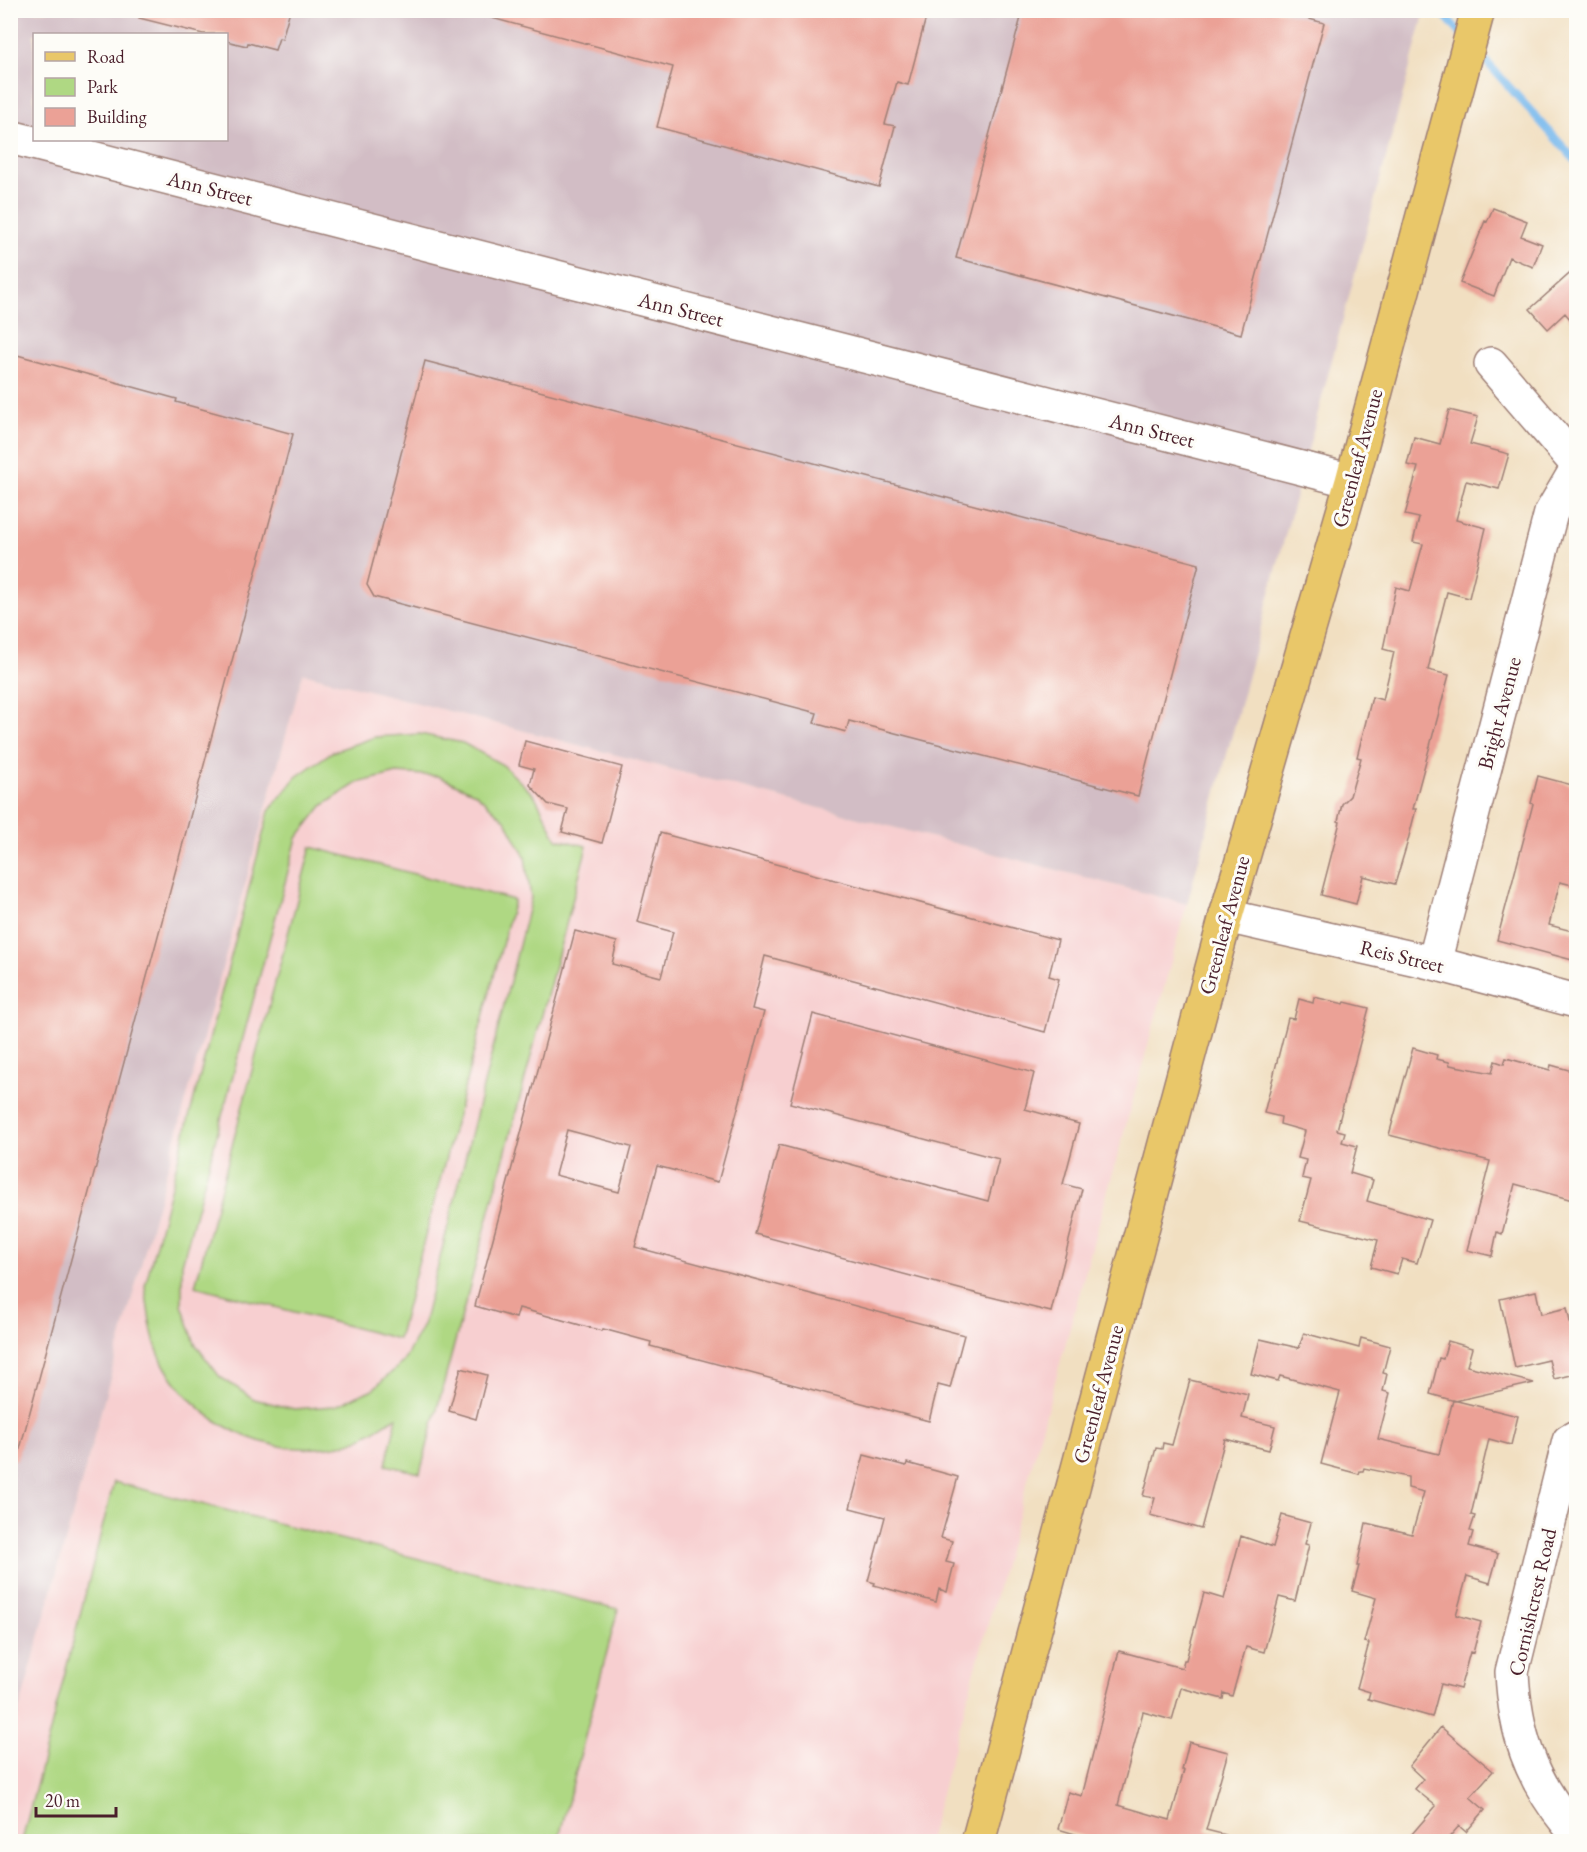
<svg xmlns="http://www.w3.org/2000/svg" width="1587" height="1852" viewBox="0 0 1587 1852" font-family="'EB Garamond',serif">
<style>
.built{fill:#f7cfd0}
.industrial{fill:#d2bdc5;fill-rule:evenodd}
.green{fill:#afd883;stroke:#7c7c57;stroke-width:1.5;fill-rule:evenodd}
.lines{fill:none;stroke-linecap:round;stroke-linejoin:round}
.stream{stroke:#78b9ed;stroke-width:8}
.building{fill:#eba196;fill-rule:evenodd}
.minor-casing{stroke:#9e7f76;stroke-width:36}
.major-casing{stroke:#9e7f76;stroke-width:36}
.minor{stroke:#fff;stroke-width:33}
.major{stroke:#e9c769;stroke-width:33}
.labels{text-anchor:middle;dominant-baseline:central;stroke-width:6;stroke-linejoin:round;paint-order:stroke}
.street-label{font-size:21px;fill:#4a1f2b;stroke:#fdfcf7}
</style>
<rect width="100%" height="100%" fill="#fdfcf7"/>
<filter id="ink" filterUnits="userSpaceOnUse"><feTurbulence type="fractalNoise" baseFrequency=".0167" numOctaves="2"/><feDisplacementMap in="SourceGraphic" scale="12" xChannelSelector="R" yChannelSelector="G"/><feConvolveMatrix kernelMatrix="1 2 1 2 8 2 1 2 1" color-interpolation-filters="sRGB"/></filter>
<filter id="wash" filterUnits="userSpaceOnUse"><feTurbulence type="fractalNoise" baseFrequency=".008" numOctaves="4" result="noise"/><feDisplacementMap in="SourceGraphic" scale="24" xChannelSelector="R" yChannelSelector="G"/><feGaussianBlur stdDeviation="1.35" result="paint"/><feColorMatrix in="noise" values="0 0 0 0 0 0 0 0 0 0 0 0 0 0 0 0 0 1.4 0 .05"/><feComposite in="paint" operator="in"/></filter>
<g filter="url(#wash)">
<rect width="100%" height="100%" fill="#f1dfc1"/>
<path class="built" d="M 303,673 L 1187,904 L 928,1841 L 11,1842 L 11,1740 Z"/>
<path class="industrial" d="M 11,11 L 1425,11 L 1187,904 L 303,673 L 11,1740 ZM 34,34 L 226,34 L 226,140 L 34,140 Z"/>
<path class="green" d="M 420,734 L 463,743 L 503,765 L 535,796 L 557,839 L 587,846 L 420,1473 L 386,1465 L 397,1417 C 383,1424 364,1439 349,1443 C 277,1461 207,1432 167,1370 C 151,1345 149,1315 145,1286 L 269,811 L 296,777 L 332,752 L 375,737 ZM 397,773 L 438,776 L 475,793 L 506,821 L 525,857 L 531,898 L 423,1325 L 403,1362 L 373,1389 L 335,1406 L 294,1409 L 254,1399 L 220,1377 L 195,1344 L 182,1305 L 182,1264 L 297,838 L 322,806 L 357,783 Z
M 311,847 L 514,900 L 398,1339 L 195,1286 Z
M 114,1482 L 618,1609 L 558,1841 L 22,1841 Z"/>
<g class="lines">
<path class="stream" d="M 1440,10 L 1462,35
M 1475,49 L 1576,161"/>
</g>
<g id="blocks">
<path class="building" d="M 140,10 L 290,10 L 282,39 L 279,38 L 275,50 L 248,43 L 247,46 L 226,41 L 226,34 L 203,34 L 139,18 Z
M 489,10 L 928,10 L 908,85 L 897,82 L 885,124 L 895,126 L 879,187 L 657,127 L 673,67 L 488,17 Z
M 1023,10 L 1276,10 L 1324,23 L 1241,334 L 956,258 Z
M 1493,208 L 1527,221 L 1521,236 L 1542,244 L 1533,267 L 1509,257 L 1494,296 L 1460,283 L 1485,221 L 1487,222 Z
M 1576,268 L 1576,326 L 1565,313 L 1548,329 L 1530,309 Z
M 10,353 L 177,399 L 176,402 L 293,434 L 17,1460 L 10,1459 Z
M 425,361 L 1199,564 L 1138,796 L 849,721 L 846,732 L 814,723 L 817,713 L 374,597 L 367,585 Z
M 1449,410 L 1478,417 L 1470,444 L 1509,454 L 1499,489 L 1466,481 L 1456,520 L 1486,528 L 1469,598 L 1447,592 L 1436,635 L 1428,670 L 1449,675 L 1413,809 L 1416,809 L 1407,844 L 1395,884 L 1363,876 L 1356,904 L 1321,895 L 1340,822 L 1338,821 L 1342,804 L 1350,796 L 1361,758 L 1357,757 L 1372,697 L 1383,700 L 1394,652 L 1383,649 L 1396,587 L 1410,591 L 1423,544 L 1413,542 L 1419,518 L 1405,515 L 1418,467 L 1407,465 L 1414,437 L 1440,444 Z
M 525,741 L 622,767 L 602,843 L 562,832 L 568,809 L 548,804 L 530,785 L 534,769 L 519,765 Z
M 1538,776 L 1576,786 L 1576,886 L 1560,882 L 1549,925 L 1576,932 L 1576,961 L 1497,940 L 1533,804 L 1531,803 Z
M 660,833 L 1058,940 L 1049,976 L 1059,979 L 1045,1032 L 765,956 L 752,1009 L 764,1012 L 718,1182 L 657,1166 L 635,1247 L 964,1335 L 950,1388 L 938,1385 L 929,1421 L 650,1346 L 651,1342 L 603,1329 L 602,1331 L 519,1308 L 516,1318 L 475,1306 L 575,931 L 617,942 L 612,964 L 661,977 L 673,932 L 637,922 ZM 567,1130 L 631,1147 L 619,1192 L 555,1175 Z
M 1314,997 L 1344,1004 L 1345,1002 L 1369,1008 L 1352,1073 L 1351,1073 L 1337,1130 L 1345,1132 L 1342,1142 L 1357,1146 L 1350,1173 L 1373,1180 L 1367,1201 L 1430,1220 L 1417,1263 L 1402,1259 L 1397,1274 L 1371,1267 L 1378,1240 L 1300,1221 L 1311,1180 L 1302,1178 L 1306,1160 L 1298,1158 L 1305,1131 L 1280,1124 L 1281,1117 L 1264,1113 L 1288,1018 L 1294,1019 L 1299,999 L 1313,1003 Z
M 813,1014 L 1034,1073 L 1025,1109 L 1079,1124 L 1063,1184 L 1082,1189 L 1051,1312 L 963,1290 L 755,1234 L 779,1145 L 988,1201 L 999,1159 L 790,1103 Z
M 1413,1048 L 1437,1055 L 1436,1059 L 1449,1062 L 1450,1065 L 1492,1073 L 1495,1061 L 1504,1064 L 1506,1058 L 1550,1070 L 1551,1065 L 1576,1072 L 1576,1137 L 1570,1163 L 1576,1165 L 1576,1201 L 1515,1184 L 1502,1234 L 1497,1232 L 1492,1256 L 1467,1250 L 1490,1161 L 1389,1135 Z
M 1536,1291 L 1541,1314 L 1567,1308 L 1576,1349 L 1576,1374 L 1554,1379 L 1549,1360 L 1515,1368 L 1500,1299 Z
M 1304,1333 L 1359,1348 L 1361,1338 L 1390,1346 L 1383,1373 L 1387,1374 L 1383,1391 L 1390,1393 L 1378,1439 L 1439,1454 L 1453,1400 L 1518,1416 L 1511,1445 L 1489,1439 L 1471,1515 L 1475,1516 L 1470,1531 L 1473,1532 L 1469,1546 L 1498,1554 L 1490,1583 L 1467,1576 L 1456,1615 L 1481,1622 L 1473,1653 L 1470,1652 L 1460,1689 L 1441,1684 L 1432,1717 L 1368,1699 L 1370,1692 L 1357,1688 L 1369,1643 L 1364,1642 L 1376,1598 L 1352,1591 L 1359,1566 L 1357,1566 L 1366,1523 L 1412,1534 L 1424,1492 L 1408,1488 L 1408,1477 L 1364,1468 L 1363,1471 L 1360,1471 L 1359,1474 L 1321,1464 L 1340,1392 L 1280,1376 L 1278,1381 L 1251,1374 L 1260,1339 L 1299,1348 Z
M 1448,1341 L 1472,1348 L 1467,1366 L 1534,1383 L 1455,1401 L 1430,1394 L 1439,1358 L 1443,1359 Z
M 461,1368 L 487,1375 L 476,1419 L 449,1411 Z
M 1190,1380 L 1248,1394 L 1242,1418 L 1275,1426 L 1269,1450 L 1225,1439 L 1201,1529 L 1150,1515 L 1155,1498 L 1143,1496 L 1156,1448 L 1162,1449 L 1163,1443 L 1172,1445 Z
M 864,1455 L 906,1466 L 907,1463 L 958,1477 L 941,1538 L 952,1541 L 946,1562 L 954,1564 L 947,1592 L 939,1589 L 936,1602 L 874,1585 L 875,1583 L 868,1581 L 885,1517 L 850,1508 Z
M 1282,1515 L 1311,1523 L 1305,1544 L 1309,1545 L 1295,1601 L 1279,1597 L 1264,1652 L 1246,1647 L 1232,1696 L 1224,1693 L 1223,1699 L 1181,1688 L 1172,1720 L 1143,1712 L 1118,1805 L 1170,1820 L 1184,1770 L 1182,1770 L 1189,1742 L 1228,1752 L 1206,1830 L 1226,1835 L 1225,1842 L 1102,1842 L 1058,1829 L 1068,1792 L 1082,1796 L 1119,1651 L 1182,1668 L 1184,1660 L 1186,1660 L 1204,1593 L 1224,1599 L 1241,1536 L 1273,1547 Z
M 1441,1727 L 1493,1771 L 1470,1797 L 1485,1810 L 1466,1832 L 1459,1826 L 1445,1842 L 1405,1842 L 1436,1806 L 1415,1789 L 1423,1779 L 1409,1766 Z"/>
</g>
</g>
<g filter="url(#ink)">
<use href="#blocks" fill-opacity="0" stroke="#9e7f76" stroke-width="1.5"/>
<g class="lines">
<defs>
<path id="minor" d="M 10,137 L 1352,481
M 1491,364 L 1576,463
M 1226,916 L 1434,963 L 1576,1001
M 1434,963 L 1551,513 L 1576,470
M 1568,1824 C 1530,1777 1515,1733 1512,1672 L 1569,1441 L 1576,1437"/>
<path id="major" d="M 978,1842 L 1226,916 L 1352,481 L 1478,10"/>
</defs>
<use href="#minor" class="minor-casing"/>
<use href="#major" class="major-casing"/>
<use href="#minor" class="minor"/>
<use href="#major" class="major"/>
</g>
</g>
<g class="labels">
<g class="street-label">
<text transform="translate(210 188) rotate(14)">Ann Street</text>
<text transform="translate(681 309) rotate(14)">Ann Street</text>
<text transform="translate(1152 430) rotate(14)">Ann Street</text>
<text transform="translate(1357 458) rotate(-75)">Greenleaf Avenue</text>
<text transform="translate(1499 713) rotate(-75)">Bright Avenue</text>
<text transform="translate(1224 925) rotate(-75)">Greenleaf Avenue</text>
<text transform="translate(1402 956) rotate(13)">Reis Street</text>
<text transform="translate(1098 1394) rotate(-75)">Greenleaf Avenue</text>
<text transform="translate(1532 1602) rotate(-77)">Cornishcrest Road</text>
</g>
</g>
<rect width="1587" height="1852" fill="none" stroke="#fdfcf7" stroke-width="36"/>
<rect x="33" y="33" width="195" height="108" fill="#fdfcf7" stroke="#b5a4a5" stroke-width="1.5"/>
<rect x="45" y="52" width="30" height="9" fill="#e9c769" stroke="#b5a4a5" stroke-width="1.5"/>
<text x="87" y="63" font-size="18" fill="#4a1f2b">Road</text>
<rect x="45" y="78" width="30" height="18" fill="#afd883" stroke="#b5a4a5" stroke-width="1.5"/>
<text x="87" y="93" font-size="18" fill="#4a1f2b">Park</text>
<rect x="45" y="108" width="30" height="18" fill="#eba196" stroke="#b5a4a5" stroke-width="1.5"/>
<text x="87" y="123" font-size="18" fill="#4a1f2b">Building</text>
<path d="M36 1807v9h80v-9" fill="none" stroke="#4a1f2b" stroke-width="3"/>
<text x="45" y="1807" font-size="18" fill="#4a1f2b" stroke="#fdfcf7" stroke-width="4.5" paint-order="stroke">20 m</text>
</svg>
